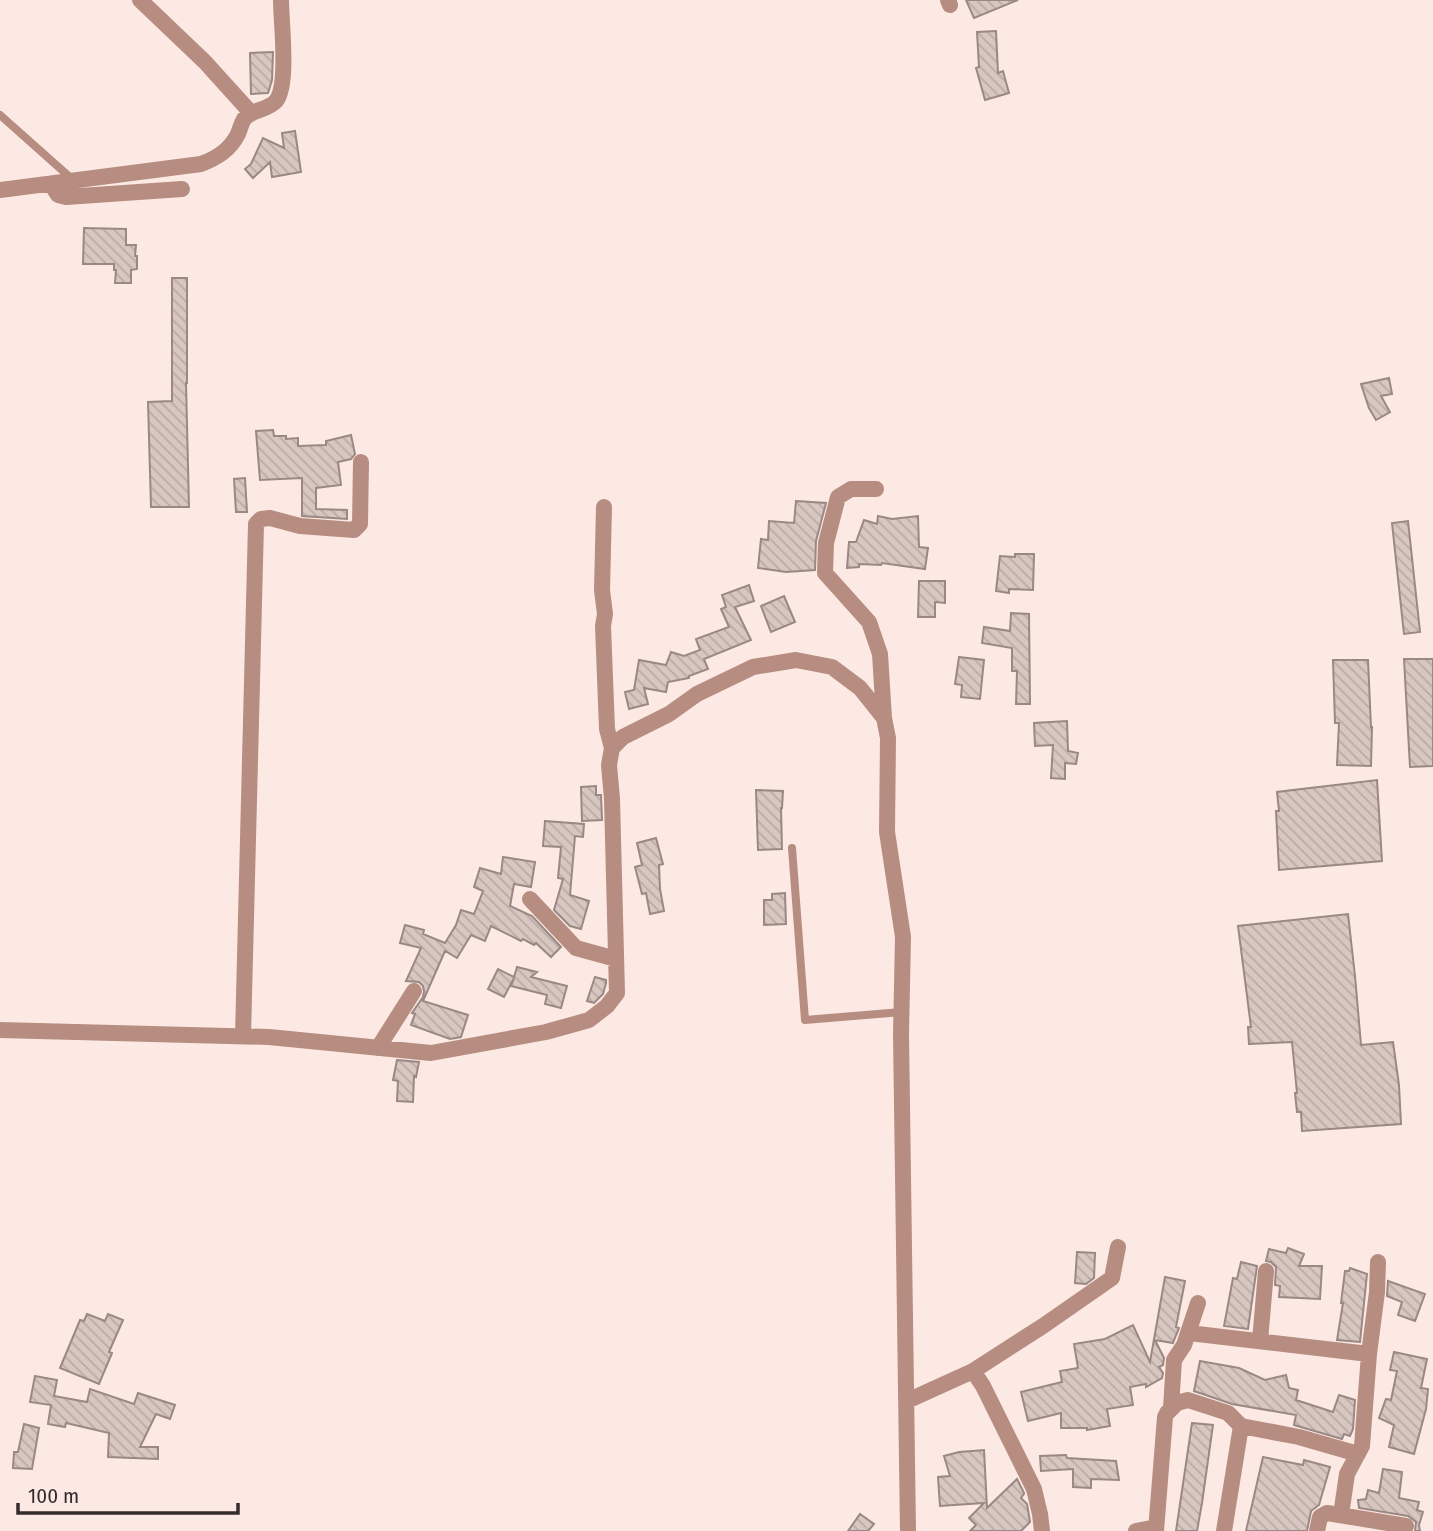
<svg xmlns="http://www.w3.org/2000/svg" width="1433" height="1531" viewBox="0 0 1433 1531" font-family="'Fira Sans Condensed',sans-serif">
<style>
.building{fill:url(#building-back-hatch);stroke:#998883;stroke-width:2}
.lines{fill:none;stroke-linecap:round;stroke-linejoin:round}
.lane{stroke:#b68d80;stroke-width:8}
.street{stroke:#b68d80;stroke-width:16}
</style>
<defs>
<pattern id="building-back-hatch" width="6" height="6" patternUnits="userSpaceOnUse" patternTransform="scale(1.75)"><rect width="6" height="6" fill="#d8c6c0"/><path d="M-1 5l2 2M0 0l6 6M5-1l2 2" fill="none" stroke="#baaaa5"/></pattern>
</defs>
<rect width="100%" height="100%" fill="#fce9e3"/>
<path class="building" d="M 966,0 L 1018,0 L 974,18 Z
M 996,31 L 998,73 L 1003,71 L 1009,93 L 985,100 L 976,68 L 979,67 L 977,32 Z
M 273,52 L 272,80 L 268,93 L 251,94 L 250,53 Z
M 295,131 L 301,172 L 272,177 L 270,162 L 253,178 L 245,169 L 251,164 L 263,138 L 284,148 L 282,133 Z
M 84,228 L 126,229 L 126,245 L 136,245 L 135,256 L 137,256 L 137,269 L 131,270 L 131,283 L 115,283 L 116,270 L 114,270 L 114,264 L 83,264 Z
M 172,278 L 187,278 L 187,383 L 186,383 L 189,507 L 151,507 L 148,402 L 172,401 Z
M 1389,378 L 1392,394 L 1381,396 L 1390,412 L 1376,420 L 1369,408 L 1361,384 Z
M 273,430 L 274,436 L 286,436 L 286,439 L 298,438 L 298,446 L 326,445 L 326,441 L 351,435 L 355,454 L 351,459 L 338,462 L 341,485 L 316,488 L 316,509 L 347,510 L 347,519 L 302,516 L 302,478 L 260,480 L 256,431 Z
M 245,478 L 247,512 L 236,512 L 234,479 Z
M 796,501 L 826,503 L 816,541 L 815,570 L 786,572 L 758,568 L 761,539 L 768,540 L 769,521 L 794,523 Z
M 878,516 L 892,519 L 918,516 L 919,547 L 928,548 L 925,569 L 882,563 L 881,565 L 859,564 L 859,567 L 847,568 L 849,542 L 856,542 L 864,520 L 877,524 Z
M 1408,521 L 1420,632 L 1404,634 L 1392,523 Z
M 1015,554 L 1034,554 L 1033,590 L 1009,589 L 1009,593 L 996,591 L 1000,556 L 1015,557 Z
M 919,581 L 945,581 L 945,603 L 935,602 L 935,617 L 918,617 Z
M 749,585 L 754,601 L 735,607 L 751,640 L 704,659 L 708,669 L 689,676 L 689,678 L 668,682 L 666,692 L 644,688 L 648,704 L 629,709 L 625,692 L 634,690 L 639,660 L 666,665 L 671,652 L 684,656 L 700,650 L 696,639 L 729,627 L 721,609 L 726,607 L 722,595 Z
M 784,596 L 795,622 L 771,632 L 761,606 Z
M 1011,613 L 1029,614 L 1030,704 L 1016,704 L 1017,671 L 1012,671 L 1012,648 L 982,643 L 984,627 L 1010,631 Z
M 959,657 L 984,660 L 980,699 L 961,697 L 962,685 L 955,684 Z
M 1404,659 L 1433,659 L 1433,766 L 1410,767 Z
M 1333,660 L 1368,660 L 1371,727 L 1372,727 L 1371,766 L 1337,765 L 1339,723 L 1335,723 Z
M 1067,721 L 1068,751 L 1078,753 L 1076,764 L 1065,763 L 1065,779 L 1051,778 L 1053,745 L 1035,746 L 1034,723 Z
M 1377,780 L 1382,861 L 1279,870 L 1276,811 L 1279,811 L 1277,792 Z
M 596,786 L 596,795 L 601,795 L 602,820 L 582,821 L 581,787 Z
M 756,790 L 783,791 L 782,808 L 781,808 L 782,849 L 758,850 Z
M 545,821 L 584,824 L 583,837 L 575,836 L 570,895 L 589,901 L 581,929 L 570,926 L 554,910 L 563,879 L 558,878 L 561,847 L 543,846 Z
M 656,838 L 663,864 L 659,865 L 660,889 L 664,911 L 650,914 L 646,893 L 642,894 L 635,867 L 642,865 L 637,843 Z
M 503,857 L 535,862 L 531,887 L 514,884 L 510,906 L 532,916 L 561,947 L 551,957 L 536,943 L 534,945 L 523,939 L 521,941 L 491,926 L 485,941 L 471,935 L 457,958 L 445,951 L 423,1001 L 468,1015 L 461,1037 L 450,1039 L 411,1025 L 415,1014 L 412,1013 L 423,997 L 424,991 L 423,986 L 419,982 L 406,981 L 421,948 L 400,943 L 405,925 L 424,930 L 423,934 L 445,943 L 456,925 L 461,910 L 474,914 L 483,891 L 474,887 L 480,868 L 501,874 Z
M 785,893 L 786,924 L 764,925 L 764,900 L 772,900 L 772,894 Z
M 1348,914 L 1355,976 L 1361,1045 L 1393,1042 L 1399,1085 L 1401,1124 L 1302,1131 L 1301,1112 L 1297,1112 L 1295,1093 L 1297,1093 L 1292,1042 L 1249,1044 L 1248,1027 L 1251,1027 L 1238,926 Z
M 517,967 L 537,972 L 531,977 L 567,986 L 561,1008 L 545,1004 L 547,995 L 511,986 L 514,978 L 504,997 L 488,989 L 498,969 L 514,977 Z
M 595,977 L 606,980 L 606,983 L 603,994 L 594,1003 L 587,1001 Z
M 397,1060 L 419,1062 L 416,1077 L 414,1076 L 413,1102 L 397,1101 L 398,1081 L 393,1080 Z
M 1288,1248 L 1304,1254 L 1299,1266 L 1322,1266 L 1320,1299 L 1279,1297 L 1280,1286 L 1275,1285 L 1276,1267 L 1271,1262 L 1266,1261 L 1269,1249 L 1286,1253 Z
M 1077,1252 L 1095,1253 L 1094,1278 L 1086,1284 L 1075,1283 Z
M 1241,1262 L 1257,1266 L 1248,1329 L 1224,1326 L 1233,1278 L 1237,1279 Z
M 1350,1268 L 1367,1274 L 1360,1342 L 1337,1340 L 1343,1303 L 1341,1303 L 1345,1271 L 1349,1271 Z
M 1165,1277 L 1185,1281 L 1176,1327 L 1179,1328 L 1174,1340 L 1173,1343 L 1155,1340 L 1164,1358 L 1163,1365 L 1159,1367 L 1163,1373 L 1162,1378 L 1146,1387 L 1146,1384 L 1130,1387 L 1133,1405 L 1107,1409 L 1110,1426 L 1087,1430 L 1087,1428 L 1061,1428 L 1061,1413 L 1028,1421 L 1021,1392 L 1062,1382 L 1060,1371 L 1078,1368 L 1074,1344 L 1105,1339 L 1133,1325 L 1150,1362 Z
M 1388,1281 L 1425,1294 L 1415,1321 L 1398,1315 L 1402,1302 L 1387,1296 Z
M 87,1314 L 105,1321 L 108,1314 L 123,1320 L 109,1352 L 112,1353 L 99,1384 L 60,1368 L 80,1320 L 84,1321 Z
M 1394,1352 L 1427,1359 L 1421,1388 L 1428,1389 L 1426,1409 L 1414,1454 L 1389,1447 L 1394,1425 L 1379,1418 L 1386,1399 L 1391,1400 L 1397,1371 L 1390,1370 Z
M 1200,1361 L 1239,1368 L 1265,1380 L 1286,1375 L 1289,1388 L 1298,1390 L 1296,1400 L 1333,1412 L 1339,1395 L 1355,1400 L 1353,1429 L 1350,1436 L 1344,1434 L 1342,1439 L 1294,1425 L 1296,1415 L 1232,1404 L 1194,1391 Z
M 35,1376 L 57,1380 L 54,1396 L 87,1402 L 90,1389 L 134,1404 L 138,1393 L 175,1405 L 170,1419 L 156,1414 L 140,1447 L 158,1447 L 158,1459 L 108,1457 L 109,1433 L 66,1423 L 65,1427 L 48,1424 L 51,1405 L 30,1402 Z
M 1192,1423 L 1213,1425 L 1202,1503 L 1197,1531 L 1176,1531 Z
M 24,1424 L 39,1428 L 32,1469 L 13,1468 L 14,1452 L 18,1452 Z
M 984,1450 L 987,1508 L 1017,1479 L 1024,1493 L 1024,1494 L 1021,1498 L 1027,1504 L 1030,1522 L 1021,1531 L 970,1531 L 976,1525 L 969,1518 L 984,1503 L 940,1506 L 938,1477 L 950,1476 L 944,1456 L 959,1452 Z
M 1066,1455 L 1067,1458 L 1116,1461 L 1119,1480 L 1091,1479 L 1091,1488 L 1073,1487 L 1073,1469 L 1041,1471 L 1040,1456 Z
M 1263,1457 L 1303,1465 L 1304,1460 L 1330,1467 L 1319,1505 L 1311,1511 L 1307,1531 L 1246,1531 Z
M 1383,1469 L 1402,1472 L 1399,1498 L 1419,1502 L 1417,1510 L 1423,1512 L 1419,1525 L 1420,1531 L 1415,1531 L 1416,1522 L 1408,1516 L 1359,1508 L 1358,1500 L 1366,1499 L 1368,1490 L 1379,1493 Z
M 860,1514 L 874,1524 L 868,1531 L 848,1531 Z"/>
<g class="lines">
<path class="lane" d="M 0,115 L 72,179
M 792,848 L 805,1020 L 902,1012"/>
<path class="street" d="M 140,0 L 205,62 L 251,113
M 948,0 L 950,5
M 51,184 L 58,195 L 66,197 L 182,189
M 0,190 L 201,164 C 217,158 230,150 238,134 C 240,129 241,124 244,119 C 252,109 267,111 276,101 C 289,85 281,22 281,0
M 876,489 L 851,489 L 838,497 L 826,543 L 825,573 L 869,622 L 880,654 L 884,718
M 604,507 L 602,590 L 605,614 L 603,626 L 607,729 L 612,748
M 530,899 L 576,948 L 616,959
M 0,1030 L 269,1037 L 431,1053 L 546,1032 L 589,1020 L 607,1006 L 617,993 L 612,799 L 609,765 L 612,748 L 623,737 L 669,714 L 697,694 L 753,667 L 796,660 L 832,667 L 860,688 L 884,718 L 888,738 L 887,832 L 903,937 L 901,1034 L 908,1531
M 243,1036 L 256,524 L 261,519 L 270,518 L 300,526 L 354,530 L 360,524 L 361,462
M 378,1048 L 414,991
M 1189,1333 L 1369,1354
M 1260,1341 L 1266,1271
M 973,1371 L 983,1386 L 1034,1489 L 1040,1514 L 1042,1531
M 907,1401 L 973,1371 L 1043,1326 L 1112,1278 L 1118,1247
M 1171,1408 L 1174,1360 L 1184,1345 L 1198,1303
M 1241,1426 L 1299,1437 L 1358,1454
M 1341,1515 L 1347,1474 L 1362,1446 L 1369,1354 L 1377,1292 L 1378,1262
M 1136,1531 L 1156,1527
M 1156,1531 L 1165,1417 L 1167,1413 L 1177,1403 L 1188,1400 L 1228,1413 L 1241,1426 L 1224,1531
M 1317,1531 L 1320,1517 L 1327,1513 L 1406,1526"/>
</g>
<path d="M18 1503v10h220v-10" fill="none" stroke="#342d2b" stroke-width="3.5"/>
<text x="28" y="1503" font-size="21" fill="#342d2b" stroke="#fce9e3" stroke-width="5" paint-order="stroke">100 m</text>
</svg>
